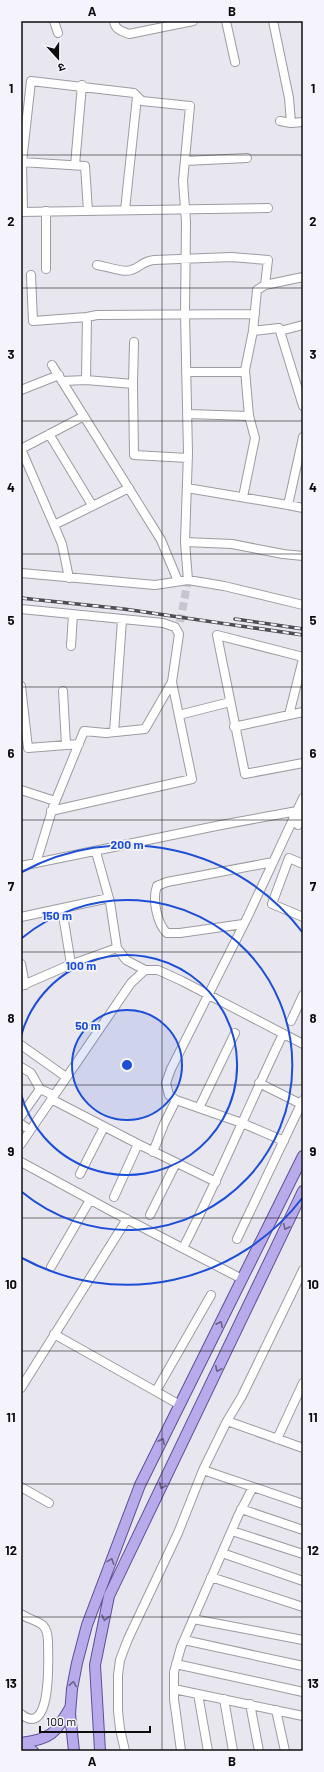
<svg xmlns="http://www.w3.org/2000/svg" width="324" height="1772" viewBox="0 0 324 1772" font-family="Barlow,'Noto Sans Devanagari',sans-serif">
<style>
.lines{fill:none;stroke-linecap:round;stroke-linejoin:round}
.minor-tunnel{stroke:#c7c6ce;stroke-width:8;stroke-dasharray:8 4;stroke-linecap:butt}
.minor-casing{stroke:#9c9ba2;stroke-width:10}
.major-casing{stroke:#5e4f95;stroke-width:12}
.minor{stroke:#fff;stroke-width:8}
.major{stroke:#b9aaeb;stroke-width:10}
.rail-casing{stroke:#4d4d52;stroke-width:3.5}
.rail{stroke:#f5f4fd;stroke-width:2;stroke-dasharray:6;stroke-linecap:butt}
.oneway{stroke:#6c6388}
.grid{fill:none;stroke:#0d0d10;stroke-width:1;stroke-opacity:0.55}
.ring{fill:none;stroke:#1d4ed8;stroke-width:2}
.centre{fill:#1d4ed8;stroke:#f5f4fd;stroke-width:2}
.ring-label{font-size:12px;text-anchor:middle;font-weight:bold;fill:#1d4ed8;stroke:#f5f4fd;stroke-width:3.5;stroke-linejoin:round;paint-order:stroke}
.neatline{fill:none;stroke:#0d0d10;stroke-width:1.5}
.grid-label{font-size:13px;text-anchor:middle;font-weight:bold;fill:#0d0d10}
</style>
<rect width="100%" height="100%" fill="#e8e7ef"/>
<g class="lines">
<path class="minor-tunnel" d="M 180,622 L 188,580"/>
<defs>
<path id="minor" d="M 54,21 L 58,33
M 114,21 C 115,30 122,31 129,34 L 193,21
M 226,21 L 235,62
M 273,21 L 289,98 L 291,123
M 280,121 L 291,123 L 303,122
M 185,161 L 247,158
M 21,162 L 85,166 L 88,211
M 75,165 L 82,85
M 125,210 L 137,97
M 46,211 L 46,269
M 21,212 L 268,208
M 23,212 L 22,162 L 31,81 L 134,93 L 142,101 L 190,106 L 183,181 L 186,222 L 185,314 L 188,453 L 185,542 L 188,580
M 97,265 C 105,266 124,273 131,270 C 140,268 142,261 154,260 L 231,257 L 268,260 L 265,285 L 257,290 L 253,331
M 31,275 L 33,321 L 87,317 L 97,315 L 255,314
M 265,285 L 303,277
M 87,317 L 86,380 L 133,384 L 134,455 L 188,458
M 280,331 L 303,325
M 52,365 L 161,540 L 178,581
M 186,372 L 245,372
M 62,381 L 86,380
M 133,384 L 134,342
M 21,390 L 59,375
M 187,414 L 249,416
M 49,434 L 92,505
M 303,437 L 288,505 L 303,508
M 187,488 L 288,505
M 243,497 L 255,438 L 249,416 L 245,370 L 253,331 L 279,328 L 303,406
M 54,525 L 21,449 L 84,416
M 185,542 L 232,544 L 283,554 L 303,556
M 21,573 L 155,585 L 188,580 L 224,586 L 303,605
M 69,578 L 62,544 L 54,525 L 129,488
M 21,609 L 163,623 L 175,627 L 179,634 L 172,682 L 145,729 L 106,733 L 84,731 L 53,807 L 36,863
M 71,646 L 73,615
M 303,657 L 217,635 L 245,774 L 303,763
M 21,686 L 28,748 L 79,744
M 63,691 L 66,745
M 179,715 L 230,702
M 289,715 L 303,659
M 234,727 L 303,712
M 114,732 L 122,620
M 21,790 L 55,801
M 51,811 L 192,779 L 172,682
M 298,825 L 303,815
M 96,852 L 110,902 L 117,948 L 126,960 L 145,970
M 303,864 L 289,858 L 272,904 L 303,917
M 21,866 L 221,825 L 297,811
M 62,909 L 71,964
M 21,917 L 109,898
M 243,924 L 180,933 L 167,933 C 157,924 152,899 157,886 L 167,882 L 273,862
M 21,964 L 25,985
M 21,986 L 67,966 L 117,948
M 291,1021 L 303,995
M 21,1045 L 66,1077
M 21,1067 L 31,1073 L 40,1089 L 53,1095
M 259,1083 L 301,1104
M 51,1099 L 138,1144 L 216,1182
M 199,1108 L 235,1033
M 21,1116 L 40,1089
M 21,1124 L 30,1130
M 284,1141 L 242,1123 L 176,1100 L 169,1095 L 166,1083 L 171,1069 L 248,916 L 303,798
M 21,1144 L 131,983 L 145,970 L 158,970 L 182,981 L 303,1044
M 153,1152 L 164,1124 L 176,1100
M 21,1162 L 111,1211 L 242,1279
M 80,1174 L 104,1127
M 114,1197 L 138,1144
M 150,1215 L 176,1163
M 237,1239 L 303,1100
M 183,1248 C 219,1178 249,1105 283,1034
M 51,1267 L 90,1200
M 54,1334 L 180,1405
M 21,1388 L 127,1219
M 156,1391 L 211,1295
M 227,1421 L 303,1448
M 277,1439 L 303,1383
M 203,1470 L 303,1504
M 21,1487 L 49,1503
M 241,1509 L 303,1530
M 232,1531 L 303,1554
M 222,1553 L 303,1581
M 211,1577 L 303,1607
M 21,1614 C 36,1624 47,1619 48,1641 C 48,1654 53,1740 21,1714
M 193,1619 L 303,1640
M 184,1640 L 303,1666
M 176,1664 L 303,1692
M 174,1689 L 303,1716
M 198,1694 L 208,1751
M 224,1699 L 233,1751
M 250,1704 L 259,1751
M 276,1710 L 285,1751
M 125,1751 L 120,1729 L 118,1711 L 118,1675 L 120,1660 L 128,1639 L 178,1533 L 203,1470 L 227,1421 L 242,1396 L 303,1270
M 181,1751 L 174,1699 L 174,1672 L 181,1647 L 238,1516 L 253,1487"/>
<path id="major" d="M 21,1743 C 51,1739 55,1734 70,1708
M 21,1745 L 33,1751
M 74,1751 L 70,1714 L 72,1689 L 77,1663 L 87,1625 L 140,1485 L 303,1156
M 100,1751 L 95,1665 L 109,1596 L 303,1191"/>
</defs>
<use href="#minor" class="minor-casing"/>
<use href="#major" class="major-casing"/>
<use href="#minor" class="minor"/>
<use href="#major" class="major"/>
<defs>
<path id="rail" d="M 21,598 L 124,609 L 303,635
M 235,619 L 303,629"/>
</defs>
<use href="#rail" class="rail-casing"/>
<use href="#rail" class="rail"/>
</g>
<defs><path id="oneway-chevron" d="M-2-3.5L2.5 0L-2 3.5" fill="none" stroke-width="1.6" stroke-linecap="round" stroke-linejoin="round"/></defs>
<g class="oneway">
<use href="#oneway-chevron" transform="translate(286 1227) rotate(116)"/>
<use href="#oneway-chevron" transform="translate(220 1324) rotate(-64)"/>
<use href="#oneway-chevron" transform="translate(218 1369) rotate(116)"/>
<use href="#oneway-chevron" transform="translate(162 1441) rotate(-64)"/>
<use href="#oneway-chevron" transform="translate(162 1486) rotate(116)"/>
<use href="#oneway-chevron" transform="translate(111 1561) rotate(-69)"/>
<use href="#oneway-chevron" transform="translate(105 1618) rotate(102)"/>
<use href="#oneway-chevron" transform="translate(73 1684) rotate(-81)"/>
</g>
<path class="grid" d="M 162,21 L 162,1751M 21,155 L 303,155M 21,288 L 303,288M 21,421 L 303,421M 21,554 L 303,554M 21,687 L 303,687M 21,820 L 303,820M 21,952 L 303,952M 21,1085 L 303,1085M 21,1218 L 303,1218M 21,1351 L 303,1351M 21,1484 L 303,1484M 21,1617 L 303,1617"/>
<circle cx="127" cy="1065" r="55" fill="#1d4ed8" fill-opacity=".12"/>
<g class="ring">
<circle cx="127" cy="1065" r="55"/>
<path d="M21 1036A110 110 0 1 1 21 1094"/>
<path d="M22 938A165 165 0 1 1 22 1192"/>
<path d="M303 1197A220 220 0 0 1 22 1258M22 872A220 220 0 0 1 303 933"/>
</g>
<circle cx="127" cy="1065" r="6" class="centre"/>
<g class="ring-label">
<text x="127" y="849">200 m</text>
<text x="57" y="920">150 m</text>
<text x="81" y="970">100 m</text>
<text x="88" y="1030">50 m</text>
</g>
<rect width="324" height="1772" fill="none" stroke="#f5f4fd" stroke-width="44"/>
<g transform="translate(58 58) rotate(159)" stroke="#f5f4fd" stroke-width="3" paint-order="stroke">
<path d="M0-3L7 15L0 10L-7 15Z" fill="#0d0d10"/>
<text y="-6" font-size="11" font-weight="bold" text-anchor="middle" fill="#0d0d10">उ</text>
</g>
<path d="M40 1726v6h110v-6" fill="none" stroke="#0d0d10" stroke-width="2"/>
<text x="46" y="1726" font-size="12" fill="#0d0d10" stroke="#f5f4fd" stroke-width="3" paint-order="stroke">100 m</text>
<rect x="22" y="22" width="280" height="1728" class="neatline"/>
<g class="grid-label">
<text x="92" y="16">A</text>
<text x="232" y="16">B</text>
<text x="11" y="93">1</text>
<text x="313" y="93">1</text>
<text x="11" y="226">2</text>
<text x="313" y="226">2</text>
<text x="11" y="359">3</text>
<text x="313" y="359">3</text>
<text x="11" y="492">4</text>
<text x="313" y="492">4</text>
<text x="11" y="625">5</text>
<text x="313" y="625">5</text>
<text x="11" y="758">6</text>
<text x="313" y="758">6</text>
<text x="11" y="891">7</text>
<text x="313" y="891">7</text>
<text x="11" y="1023">8</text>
<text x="313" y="1023">8</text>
<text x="11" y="1156">9</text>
<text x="313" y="1156">9</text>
<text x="11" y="1289">10</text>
<text x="313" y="1289">10</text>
<text x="11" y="1422">11</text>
<text x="313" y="1422">11</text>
<text x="11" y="1555">12</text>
<text x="313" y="1555">12</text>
<text x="11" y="1688">13</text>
<text x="313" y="1688">13</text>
<text x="92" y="1766">A</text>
<text x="232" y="1766">B</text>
</g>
</svg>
